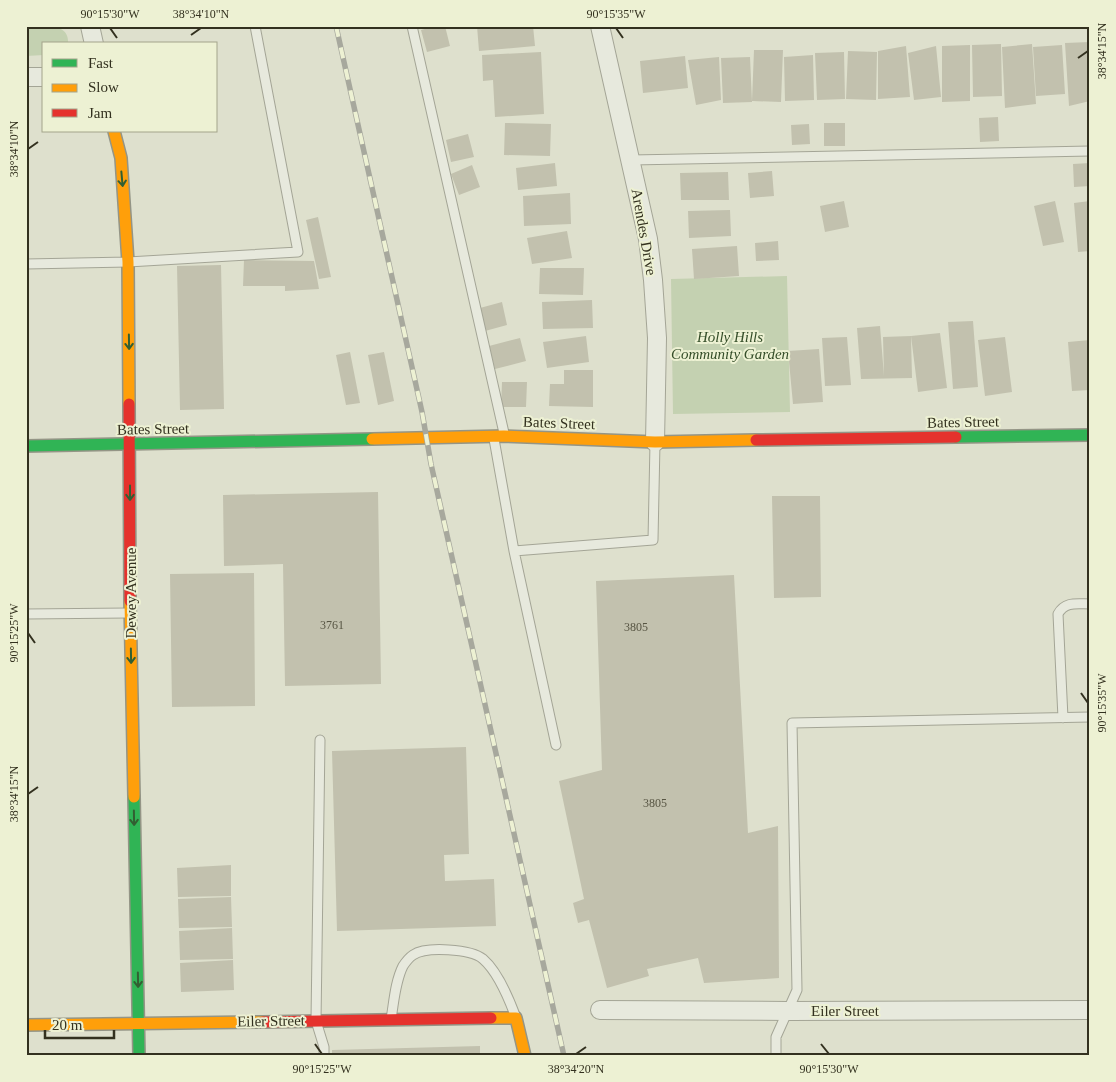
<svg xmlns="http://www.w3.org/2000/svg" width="1116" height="1082" viewBox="0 0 1116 1082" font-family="Georgia,serif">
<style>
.green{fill:#c4d1b1}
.building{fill:#c2c1ae}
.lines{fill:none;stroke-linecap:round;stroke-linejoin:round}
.lane-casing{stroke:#a4a596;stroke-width:11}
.street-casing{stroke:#a4a596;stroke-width:20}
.fast-casing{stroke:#949586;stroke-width:14}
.slow-casing{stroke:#949586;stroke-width:14}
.jam-casing{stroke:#949586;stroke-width:14}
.lane{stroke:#e7e9dd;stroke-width:9}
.street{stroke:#e7e9dd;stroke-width:18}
.fast{stroke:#30b455;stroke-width:11}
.slow{stroke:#ff9f0a;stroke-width:11}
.jam{stroke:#e5322d;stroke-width:11}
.rail-casing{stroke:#a7a89d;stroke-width:5.5}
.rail{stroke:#edf1d3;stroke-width:4;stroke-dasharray:11;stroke-linecap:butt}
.oneway{stroke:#325f32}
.ticks{fill:none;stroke:#33311f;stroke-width:2}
.labels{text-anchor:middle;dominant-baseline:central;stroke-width:4;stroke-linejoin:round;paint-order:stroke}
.number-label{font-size:12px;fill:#575543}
.street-label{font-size:15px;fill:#33311f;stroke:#edf1d3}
.park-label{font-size:15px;font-style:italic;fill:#344d28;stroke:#edf1d3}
.neatline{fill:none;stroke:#33311f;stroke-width:2}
.ticks-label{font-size:12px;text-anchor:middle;fill:#33311f}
</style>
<rect width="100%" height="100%" fill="#dee0cd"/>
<path class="green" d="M 26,27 C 41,27 70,21 68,44 L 44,44 L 44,55 L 26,56 Z
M 787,276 L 790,412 L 673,414 L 671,279 Z"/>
<path class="building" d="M 436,26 L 445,26 L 450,46 L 427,52 L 421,30 Z
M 477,26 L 533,26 L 535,46 L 479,51 Z
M 1090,42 L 1090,101 L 1069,106 L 1065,43 Z
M 1001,44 L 1002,96 L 973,97 L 972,45 Z
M 1032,44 L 1036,104 L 1005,108 L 1002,47 Z
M 970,45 L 970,101 L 942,102 L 942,46 Z
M 1062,45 L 1065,94 L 1036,96 L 1033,47 Z
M 906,46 L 910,97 L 878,99 L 878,51 Z
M 936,46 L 941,97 L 914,100 L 908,53 Z
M 754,50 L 783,50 L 781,102 L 752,101 Z
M 848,51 L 877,52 L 876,100 L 846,99 Z
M 541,52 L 544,114 L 495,117 L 493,80 L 483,81 L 482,55 Z
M 844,52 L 845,99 L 817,100 L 815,53 Z
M 813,55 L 814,100 L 785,101 L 784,57 Z
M 685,56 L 688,88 L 643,93 L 640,61 Z
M 719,57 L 721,100 L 696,105 L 688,60 Z
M 750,57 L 752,102 L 723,103 L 721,58 Z
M 998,117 L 999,141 L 980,142 L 979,118 Z
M 505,123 L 551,124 L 550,156 L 504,155 Z
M 824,123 L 845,123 L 845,146 L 824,146 Z
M 809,124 L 810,144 L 792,145 L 791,125 Z
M 468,134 L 474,157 L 451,162 L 446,140 Z
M 555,163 L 557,186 L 518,190 L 516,168 Z
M 1090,163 L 1090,186 L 1074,187 L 1073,164 Z
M 472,165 L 480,187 L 459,195 L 451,174 Z
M 772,171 L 774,196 L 750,198 L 748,173 Z
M 728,172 L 729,200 L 681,200 L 680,173 Z
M 570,193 L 571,224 L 524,226 L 523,196 Z
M 844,201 L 849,227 L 825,232 L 820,206 Z
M 1055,201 L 1064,242 L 1043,246 L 1034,206 Z
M 1090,201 L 1090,251 L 1078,252 L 1074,203 Z
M 730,210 L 731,236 L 689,238 L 688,211 Z
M 318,217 L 331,277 L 319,279 L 306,220 Z
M 567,231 L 572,258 L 532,264 L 527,238 Z
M 778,241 L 779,260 L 756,261 L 755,243 Z
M 737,246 L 739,276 L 694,279 L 692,249 Z
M 244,260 L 314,261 L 319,289 L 285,291 L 285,286 L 243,286 Z
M 221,265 L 224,409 L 180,410 L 177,266 Z
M 540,268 L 584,268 L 583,295 L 539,294 Z
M 592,300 L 593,328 L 543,329 L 542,302 Z
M 502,302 L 507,325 L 485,331 L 480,308 Z
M 973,321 L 978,387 L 953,389 L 948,322 Z
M 880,326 L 884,376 L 883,337 L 911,336 L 912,378 L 861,379 L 857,328 Z
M 940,333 L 947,388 L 918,392 L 911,336 Z
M 586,336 L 589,362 L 547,368 L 543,342 Z
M 847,337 L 851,385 L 825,386 L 822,338 Z
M 1005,337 L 1012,392 L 985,396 L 978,340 Z
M 520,338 L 526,361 L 495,369 L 489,346 Z
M 1090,340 L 1090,390 L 1072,391 L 1068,342 Z
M 819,349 L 823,402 L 793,404 L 788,351 Z
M 350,352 L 360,403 L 346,405 L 336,355 Z
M 384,352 L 394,401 L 378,405 L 368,355 Z
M 564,370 L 593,370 L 593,407 L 549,406 L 550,384 L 564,384 Z
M 502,382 L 527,382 L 526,407 L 501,407 Z
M 378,492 L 381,684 L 285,686 L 283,564 L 224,566 L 223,495 Z
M 772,496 L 820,496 L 821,597 L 774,598 Z
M 254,573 L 255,706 L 172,707 L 170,574 Z
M 734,575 L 748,833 L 778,826 L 779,978 L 704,983 L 698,958 L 647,969 L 649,976 L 607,988 L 589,920 L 578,923 L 573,903 L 584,899 L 559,781 L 602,770 L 596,581 Z
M 466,747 L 469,854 L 444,855 L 445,881 L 494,879 L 496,926 L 337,931 L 332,751 Z
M 231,865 L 231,896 L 178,897 L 177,868 Z
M 231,897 L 232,927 L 179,928 L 178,899 Z
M 232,928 L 233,959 L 180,960 L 179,931 Z
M 233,960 L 234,990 L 181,992 L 180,963 Z
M 480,1046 L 480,1056 L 332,1056 L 332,1050 Z"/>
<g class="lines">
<defs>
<path id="lane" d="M 412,26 L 504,433
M 631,160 L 1090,151
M 26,264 L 128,262 L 298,252 L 255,26
M 494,439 L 514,551 L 556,745
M 514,551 L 653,540 L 655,443
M 26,614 L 128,613
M 1063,718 L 1058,614 C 1065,601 1077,604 1090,604
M 320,740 L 316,1021 L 324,1047 L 324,1056
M 391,1019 C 394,1002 395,982 403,966 C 405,963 410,957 413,955 C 426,946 471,949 483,959 C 497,971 509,999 515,1015
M 776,1056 L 776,1037 L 797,990 L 792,723 L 1090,717"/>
<path id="street" d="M 90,26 L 94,44
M 600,26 L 648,239 L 653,280 L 657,338 L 655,442
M 26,77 L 44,77
M 600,1010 L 788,1011 L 1090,1010"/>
<path id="fast" d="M 956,437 L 1090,435
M 26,446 L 372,439
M 134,797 L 139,1056"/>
<path id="slow" d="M 114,131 L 121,158 L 128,262 L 129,404
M 372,439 L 504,436 L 655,442 L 756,440
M 130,601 L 134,797
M 491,1018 L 516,1018 L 525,1056
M 26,1025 L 263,1022"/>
<path id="jam" d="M 129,404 L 130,601
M 756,440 L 956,437
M 263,1022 L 491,1018"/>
</defs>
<use href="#lane" class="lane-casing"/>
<use href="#street" class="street-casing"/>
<use href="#fast" class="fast-casing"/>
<use href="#slow" class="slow-casing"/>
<use href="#jam" class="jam-casing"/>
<use href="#lane" class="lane"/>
<use href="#street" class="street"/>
<use href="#fast" class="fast"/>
<use href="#slow" class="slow"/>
<use href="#jam" class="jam"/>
<defs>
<path id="rail" d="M 336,26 L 422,412 L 431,464 L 564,1056"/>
</defs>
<use href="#rail" class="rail-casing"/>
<use href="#rail" class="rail"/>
</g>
<defs><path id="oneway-shaft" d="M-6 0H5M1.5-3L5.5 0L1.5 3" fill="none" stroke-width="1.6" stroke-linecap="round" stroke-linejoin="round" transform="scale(1.25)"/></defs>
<g class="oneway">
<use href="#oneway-shaft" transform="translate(122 179) rotate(85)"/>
<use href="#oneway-shaft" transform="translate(129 342) rotate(89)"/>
<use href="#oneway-shaft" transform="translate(130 493) rotate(90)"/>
<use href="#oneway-shaft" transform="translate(131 656) rotate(89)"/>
<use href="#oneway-shaft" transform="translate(134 818) rotate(89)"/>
<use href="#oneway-shaft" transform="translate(138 980) rotate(89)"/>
</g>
<path class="ticks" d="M 110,28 L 117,38M 616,28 L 623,38M 191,35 L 201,28M 1078,58 L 1088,51M 28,149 L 38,142M 28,633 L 35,643M 1081,693 L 1088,703M 28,794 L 38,787M 315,1044 L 322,1054M 821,1044 L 829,1054M 576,1054 L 586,1047"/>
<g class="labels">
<g class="number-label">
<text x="332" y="625">3761</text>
<text x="636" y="627">3805</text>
<text x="655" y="803">3805</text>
</g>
<g class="street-label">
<text transform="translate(644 232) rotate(80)">Arendes Drive</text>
<text transform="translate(963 422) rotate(-1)">Bates Street</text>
<text transform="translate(559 423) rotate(2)">Bates Street</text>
<text transform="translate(153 429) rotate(-1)">Bates Street</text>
<text transform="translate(131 593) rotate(-90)">Dewey Avenue</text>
<text x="845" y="1011">Eiler Street</text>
<text transform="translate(271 1021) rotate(-1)">Eiler Street</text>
</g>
<g class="park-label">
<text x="730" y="337">Holly Hills<tspan x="730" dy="17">Community Garden</tspan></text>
</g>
</g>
<rect width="1116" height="1082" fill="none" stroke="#edf1d3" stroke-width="55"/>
<rect x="42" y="42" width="175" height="90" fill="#edf1d3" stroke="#a3a48b"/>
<rect x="52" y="59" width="25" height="8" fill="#30b455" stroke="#a3a48b"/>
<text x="88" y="68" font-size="15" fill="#33311f">Fast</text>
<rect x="52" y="84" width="25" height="8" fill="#ff9f0a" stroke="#a3a48b"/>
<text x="88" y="92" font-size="15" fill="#33311f">Slow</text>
<rect x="52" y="109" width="25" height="8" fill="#e5322d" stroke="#a3a48b"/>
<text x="88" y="118" font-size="15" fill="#33311f">Jam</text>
<path d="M45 1030v8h69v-8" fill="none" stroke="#33311f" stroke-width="2.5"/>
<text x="52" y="1030" font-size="15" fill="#33311f" stroke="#edf1d3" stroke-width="4" paint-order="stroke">20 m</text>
<rect x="28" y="28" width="1060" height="1026" class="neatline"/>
<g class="ticks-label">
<text x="110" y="18">90°15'30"W</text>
<text x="201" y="18">38°34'10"N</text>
<text x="616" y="18">90°15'35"W</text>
<text transform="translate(1102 51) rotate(-90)" y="4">38°34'15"N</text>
<text transform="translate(14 149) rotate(-90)" y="4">38°34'10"N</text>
<text transform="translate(14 633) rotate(-90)" y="4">90°15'25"W</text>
<text transform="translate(1102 703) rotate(-90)" y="4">90°15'35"W</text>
<text transform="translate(14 794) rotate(-90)" y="4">38°34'15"N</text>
<text x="322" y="1073">90°15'25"W</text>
<text x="576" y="1073">38°34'20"N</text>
<text x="829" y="1073">90°15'30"W</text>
</g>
</svg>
